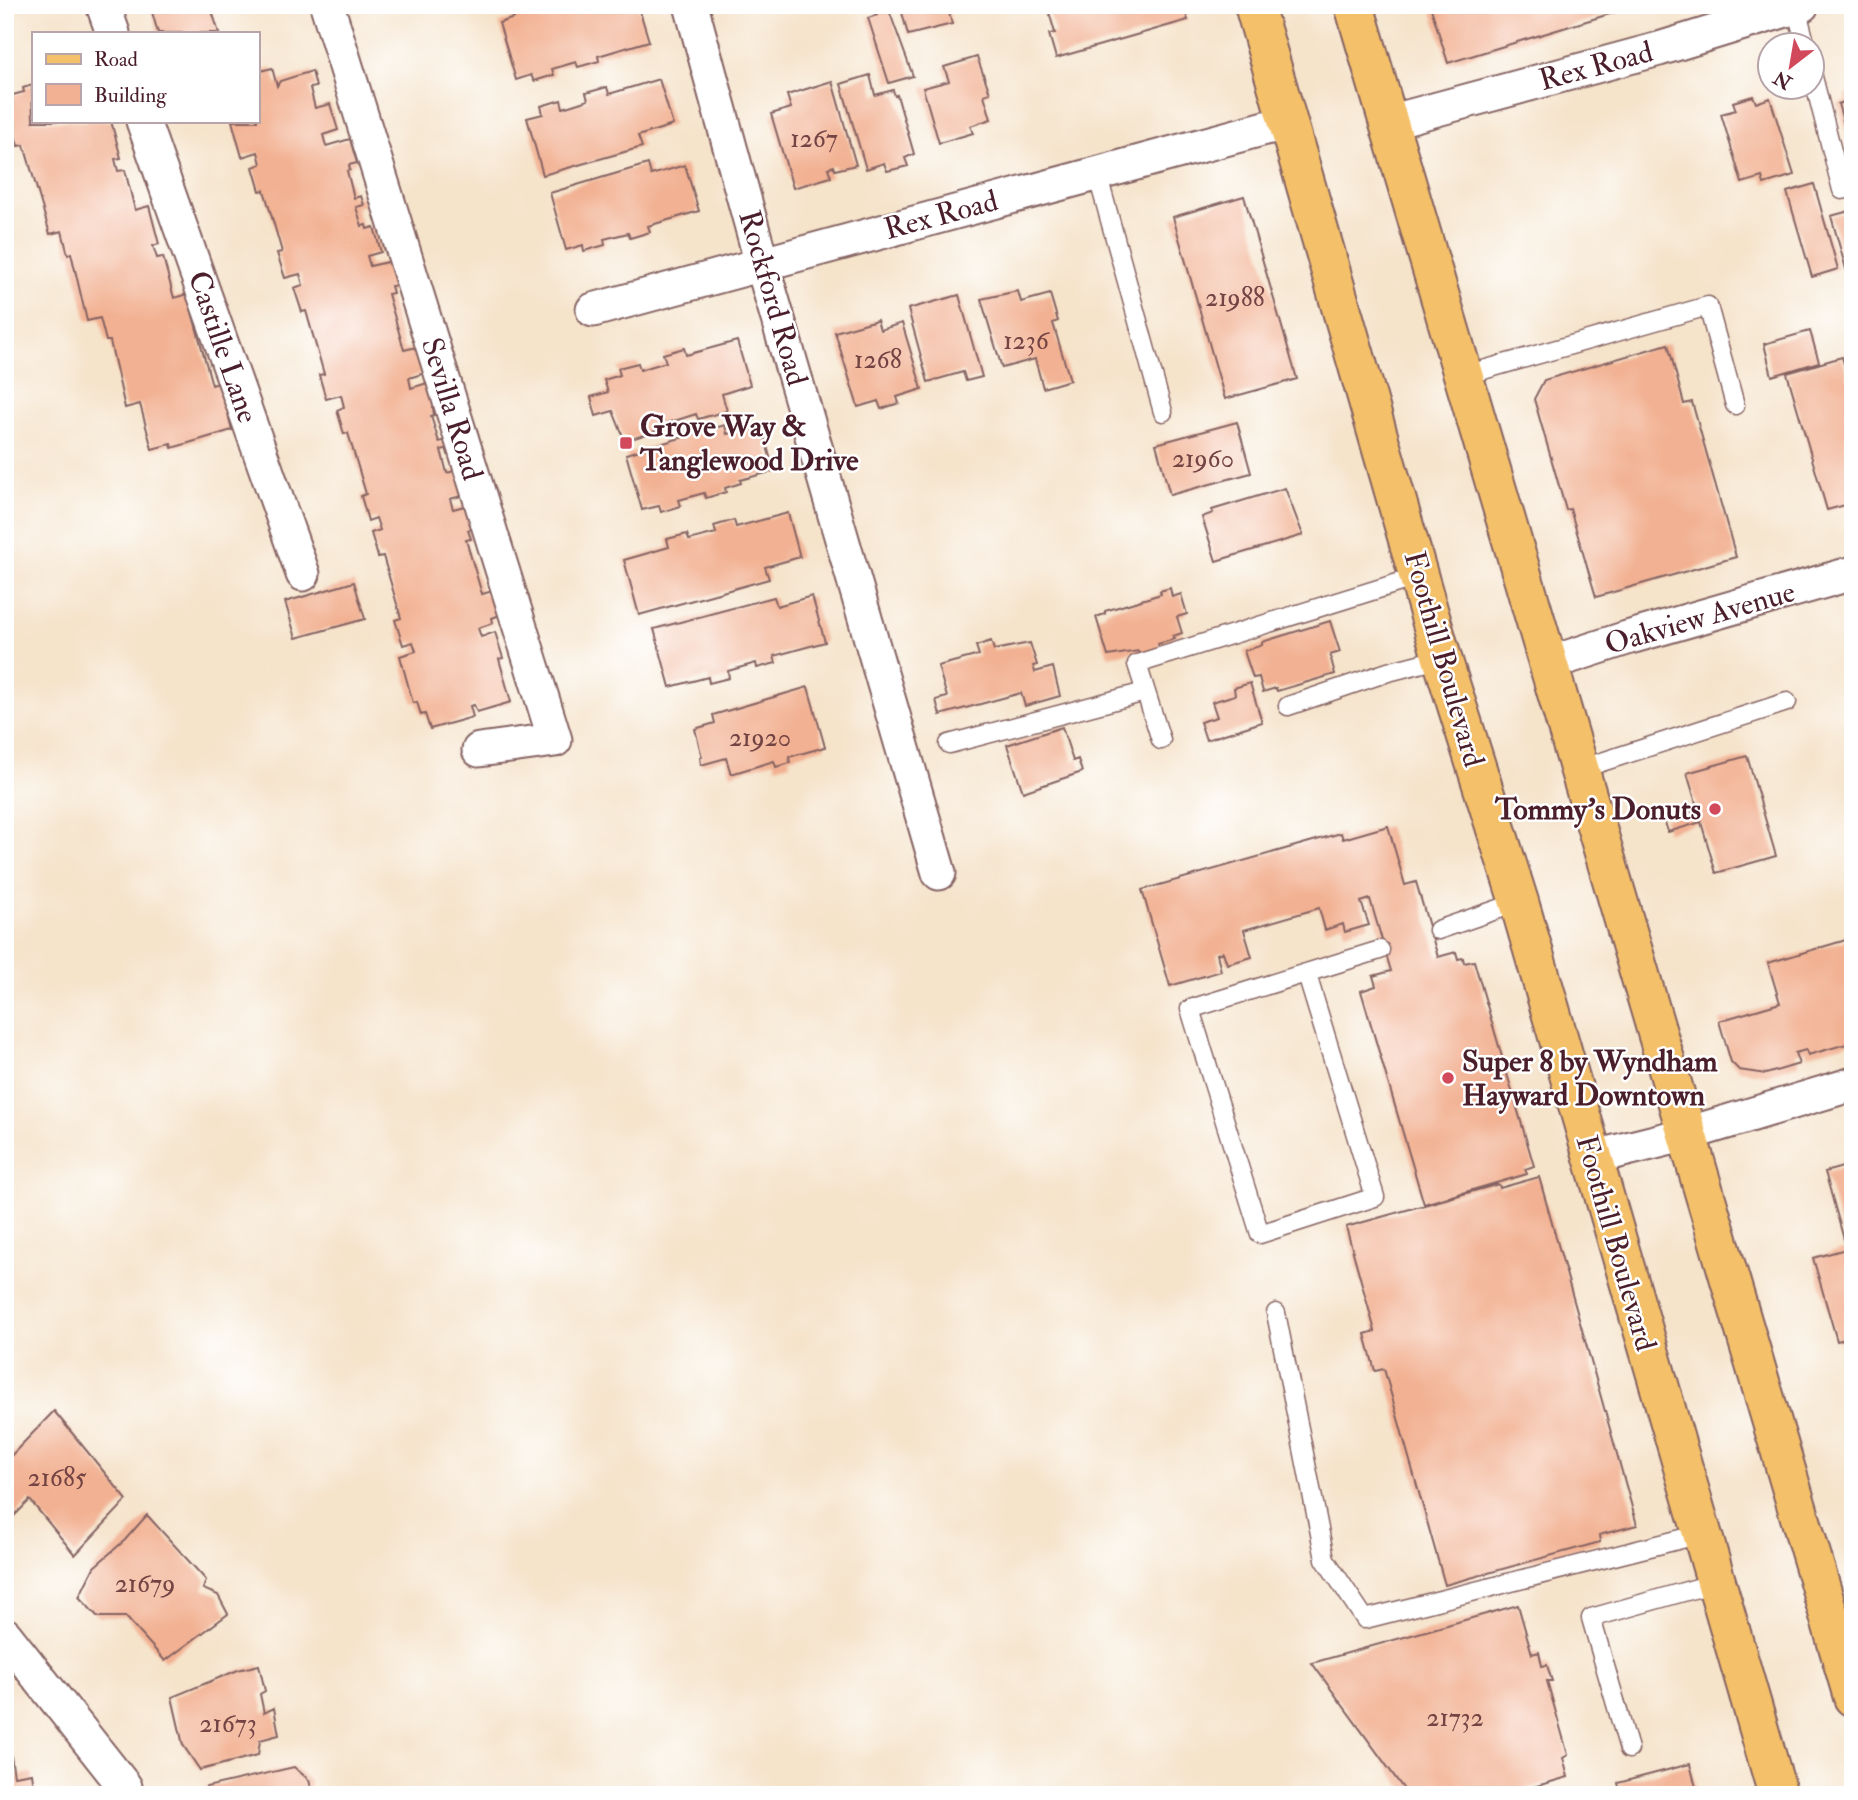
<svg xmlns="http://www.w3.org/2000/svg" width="1858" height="1800" viewBox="0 0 1858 1800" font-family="'IM FELL Double Pica',serif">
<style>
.building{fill:#f2b192}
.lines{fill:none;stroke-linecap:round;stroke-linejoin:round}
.lane-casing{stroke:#866463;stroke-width:21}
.street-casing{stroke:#866463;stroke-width:37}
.primary-casing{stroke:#866463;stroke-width:42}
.lane{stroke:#fff;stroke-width:18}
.street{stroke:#fff;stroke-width:33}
.primary{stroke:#f4c16a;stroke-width:38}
.poi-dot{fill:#d1495b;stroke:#fff;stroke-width:2.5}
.labels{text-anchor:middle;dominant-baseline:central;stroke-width:5;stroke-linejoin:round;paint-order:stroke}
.number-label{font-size:26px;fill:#744445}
.street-label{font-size:30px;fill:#4a1f2b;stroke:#fff}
.poi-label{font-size:30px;font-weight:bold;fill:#4a1f2b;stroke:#fff;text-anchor:start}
</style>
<rect width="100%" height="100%" fill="#fff"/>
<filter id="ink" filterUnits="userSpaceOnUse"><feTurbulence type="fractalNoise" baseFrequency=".0143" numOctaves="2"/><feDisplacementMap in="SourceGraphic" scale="14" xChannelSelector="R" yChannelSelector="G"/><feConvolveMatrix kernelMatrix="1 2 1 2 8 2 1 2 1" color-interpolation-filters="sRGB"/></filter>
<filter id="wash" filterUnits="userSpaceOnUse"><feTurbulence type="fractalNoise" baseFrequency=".00686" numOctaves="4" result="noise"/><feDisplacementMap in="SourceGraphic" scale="28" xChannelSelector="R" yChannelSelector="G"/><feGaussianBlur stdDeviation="1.57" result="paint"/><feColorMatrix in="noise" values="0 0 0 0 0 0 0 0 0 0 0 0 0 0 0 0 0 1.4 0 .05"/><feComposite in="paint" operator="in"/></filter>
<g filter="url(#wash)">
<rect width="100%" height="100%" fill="#f5e3ca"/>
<g id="blocks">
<path class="building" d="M 150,5 L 210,5 L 219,33 L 158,33 Z
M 557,5 L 638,5 L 649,41 L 598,56 L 599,61 L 578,67 L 576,62 L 552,69 L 554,75 L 534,81 L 531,75 L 516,80 L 499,23 L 514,18 L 512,15 L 518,13 L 519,16 Z
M 887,5 L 913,76 L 889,83 L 868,18 L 877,15 L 874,6 Z
M 900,5 L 953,5 L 955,11 L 949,13 L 952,24 L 908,35 Z
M 1047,5 L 1183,5 L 1188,20 L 1056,58 L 1049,34 L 1055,33 Z
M 1430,5 L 1625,5 L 1626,9 L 1448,63 Z
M 977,57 L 990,93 L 984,95 L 991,119 L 970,126 L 973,133 L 939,143 L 923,88 L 949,81 L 944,67 Z
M 272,68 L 277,86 L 280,81 L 312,71 L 316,87 L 310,88 L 315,108 L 330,104 L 338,130 L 323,135 L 326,146 L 350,139 L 357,163 L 349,165 L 350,170 L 347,171 L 354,198 L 361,196 L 364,205 L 356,207 L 362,226 L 366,225 L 367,229 L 374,227 L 381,252 L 367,256 L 370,266 L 392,261 L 399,285 L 391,286 L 393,293 L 388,294 L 404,350 L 417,347 L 425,373 L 409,378 L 411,388 L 434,381 L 441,405 L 433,408 L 434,415 L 431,416 L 439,442 L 446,440 L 449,448 L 441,450 L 447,473 L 458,470 L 465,495 L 450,499 L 453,509 L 469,505 L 476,528 L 468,530 L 471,539 L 466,540 L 482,594 L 493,591 L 500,615 L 492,618 L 493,623 L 478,628 L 481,637 L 495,632 L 503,658 L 499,659 L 511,702 L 477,712 L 474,705 L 470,706 L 473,717 L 430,729 L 425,714 L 421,715 L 417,702 L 413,703 L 400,656 L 416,651 L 413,642 L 403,645 L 395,620 L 401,618 L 383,556 L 378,557 L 371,533 L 380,530 L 376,518 L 368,521 L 361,496 L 366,494 L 348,433 L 344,434 L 337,410 L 344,407 L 341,395 L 326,399 L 319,375 L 324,374 L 306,311 L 302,312 L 294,288 L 303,285 L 300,274 L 285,278 L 277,253 L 282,252 L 264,190 L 260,191 L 253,167 L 261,164 L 258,152 L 242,157 L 232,121 L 257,121 L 257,72 Z
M 870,75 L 875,95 L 893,90 L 895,96 L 897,95 L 914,154 L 905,158 L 908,166 L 887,171 L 884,163 L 866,169 L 841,84 Z
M 659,79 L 673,125 L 638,136 L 642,147 L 543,175 L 527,118 L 543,114 L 541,106 L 561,100 L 563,108 L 588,100 L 586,93 L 607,87 L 609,94 Z
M 832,81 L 856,165 L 835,170 L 834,166 L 828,168 L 831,177 L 793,188 L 771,114 L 791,108 L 787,95 Z
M 32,85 L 33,121 L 111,121 L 121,158 L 115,159 L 118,171 L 125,170 L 135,210 L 149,206 L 159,244 L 153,246 L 157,258 L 163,257 L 174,298 L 187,294 L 212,385 L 225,381 L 234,417 L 229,418 L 232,430 L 172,448 L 171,444 L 152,449 L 140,404 L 125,408 L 110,341 L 106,341 L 100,318 L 87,321 L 71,253 L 68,255 L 62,231 L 50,234 L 24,145 L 18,146 L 5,97 L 24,92 L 23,88 Z
M 1853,93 L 1853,151 L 1852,151 L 1838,104 L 1847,101 L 1845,95 Z
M 1753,96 L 1756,103 L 1770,98 L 1794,175 L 1764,184 L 1762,177 L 1742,183 L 1721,114 L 1736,110 L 1733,102 Z
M 648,164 L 651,175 L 685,165 L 699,211 L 648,226 L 650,232 L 630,238 L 628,233 L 604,239 L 605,245 L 584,251 L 583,245 L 566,250 L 550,193 Z
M 1814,184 L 1838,269 L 1812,277 L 1787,192 Z
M 1244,196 L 1297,379 L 1225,399 L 1173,217 Z
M 1853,210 L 1853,283 L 1850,283 L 1831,216 Z
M 1018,291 L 1021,302 L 1050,294 L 1058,321 L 1053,323 L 1070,380 L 1043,388 L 1035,359 L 1002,368 L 981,299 Z
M 959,295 L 982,377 L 966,381 L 963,372 L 928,382 L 908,309 Z
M 877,320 L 880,330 L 902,323 L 922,389 L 897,397 L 899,403 L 881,409 L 878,401 L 858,407 L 835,332 Z
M 1810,331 L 1819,362 L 1772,376 L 1764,344 Z
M 737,341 L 750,385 L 722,394 L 727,411 L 698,419 L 696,414 L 668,423 L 669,427 L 625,441 L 613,411 L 596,416 L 591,397 L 608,392 L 604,380 L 620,375 L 618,368 L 638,363 L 640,370 L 666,362 L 663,354 L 684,348 L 686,355 Z
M 1668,344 L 1684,404 L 1692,402 L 1736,557 L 1596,597 L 1570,509 L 1566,510 L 1534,399 L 1544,380 Z
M 1842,357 L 1853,393 L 1853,503 L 1827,510 L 1787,373 Z
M 1237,422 L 1251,473 L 1170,495 L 1156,444 Z
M 725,425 L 727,434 L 761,425 L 774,471 L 740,480 L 741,483 L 725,488 L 726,492 L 706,498 L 704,493 L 679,500 L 681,506 L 661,512 L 659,506 L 642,510 L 626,454 Z
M 1285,488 L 1303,535 L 1216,561 L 1202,517 L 1213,513 L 1212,510 Z
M 788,513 L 800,557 L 765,567 L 769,579 L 639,615 L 624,560 L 669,547 L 667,539 L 687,534 L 689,540 L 716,533 L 714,526 L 734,520 L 736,527 Z
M 354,582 L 365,619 L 296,638 L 285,602 Z
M 1170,588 L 1172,597 L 1181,594 L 1187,614 L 1177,617 L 1182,633 L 1173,636 L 1175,639 L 1158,644 L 1160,650 L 1140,656 L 1138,651 L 1108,656 L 1096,617 L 1105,614 L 1105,611 L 1161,594 L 1160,591 Z
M 812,596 L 825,642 L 774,656 L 776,663 L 757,668 L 756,663 L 728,671 L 729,678 L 709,683 L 708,677 L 670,687 L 654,629 L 774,597 L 777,606 Z
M 1330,621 L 1340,652 L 1330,655 L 1335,674 L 1277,691 L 1276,688 L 1263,692 L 1259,677 L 1253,678 L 1244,651 L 1262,645 L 1262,642 Z
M 991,641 L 994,650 L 1030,643 L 1037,665 L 1033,666 L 1035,672 L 1053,667 L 1060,696 L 1025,706 L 1021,693 L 940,715 L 936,700 L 947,697 L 938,666 L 979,655 L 976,646 Z
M 1250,683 L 1262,722 L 1206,740 L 1200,722 L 1217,717 L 1212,702 L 1235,695 L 1234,688 Z
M 808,687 L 825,747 L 789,757 L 790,763 L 776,767 L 774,761 L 731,774 L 726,758 L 701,765 L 700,758 L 702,757 L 695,729 L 715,723 L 713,715 Z
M 1062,727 L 1073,761 L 1078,759 L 1082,772 L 1023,792 L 1007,745 Z
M 1747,756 L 1776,856 L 1716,873 L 1701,822 L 1668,832 L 1664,819 L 1698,810 L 1687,773 Z
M 1388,826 L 1405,885 L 1416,882 L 1438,957 L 1456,952 L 1458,959 L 1463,958 L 1464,963 L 1474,961 L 1534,1166 L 1525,1169 L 1527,1174 L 1424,1204 L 1361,991 L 1376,986 L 1373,976 L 1391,971 L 1370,899 L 1361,902 L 1369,925 L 1345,932 L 1343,924 L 1325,930 L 1319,908 L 1244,930 L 1252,957 L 1227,964 L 1223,952 L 1217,954 L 1221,971 L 1170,986 L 1142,890 L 1341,833 L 1343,839 Z
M 1846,940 L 1853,964 L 1853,998 L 1847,999 L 1853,1018 L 1850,1043 L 1808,1055 L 1806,1050 L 1795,1053 L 1799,1064 L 1766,1074 L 1739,1070 L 1731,1062 L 1719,1021 L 1780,1003 L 1768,963 Z
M 1853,1164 L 1853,1241 L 1845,1243 L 1825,1172 Z
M 1539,1177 L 1637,1525 L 1599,1535 L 1600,1542 L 1445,1585 L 1384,1369 L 1375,1371 L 1365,1334 L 1375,1331 L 1346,1227 L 1499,1184 L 1500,1188 Z
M 1853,1247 L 1853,1337 L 1837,1341 L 1813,1258 Z
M 54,1411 L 127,1500 L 75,1555 L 30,1500 L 8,1522 L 5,1519 L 5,1462 Z
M 147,1515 L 206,1580 L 203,1589 L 218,1595 L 228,1614 L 165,1661 L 126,1617 L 98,1617 L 79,1597 L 94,1567 L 125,1540 Z
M 1518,1605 L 1532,1654 L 1539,1652 L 1542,1666 L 1547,1665 L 1552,1681 L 1547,1681 L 1568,1755 L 1563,1758 L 1568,1777 L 1505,1795 L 1408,1795 L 1312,1663 Z
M 259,1665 L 265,1691 L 260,1694 L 264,1713 L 274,1708 L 279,1735 L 260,1740 L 258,1755 L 200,1770 L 183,1745 L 172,1697 L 238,1670 Z
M 9,1743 L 14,1776 L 32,1773 L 35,1795 L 5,1795 L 5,1744 Z
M 1690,1764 L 1698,1795 L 1621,1795 L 1618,1783 Z
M 294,1767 L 309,1780 L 313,1795 L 203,1795 L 206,1787 Z"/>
</g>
</g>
<g filter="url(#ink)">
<use href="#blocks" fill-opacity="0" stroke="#866463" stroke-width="2"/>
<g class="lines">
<defs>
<path id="lane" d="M 1796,7 L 1806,46
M 1812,73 L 1842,190 L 1853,188
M 1097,173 L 1163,412
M 1462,376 L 1708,306 L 1735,405
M 1288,706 L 1388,672 L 1442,658
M 1161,740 L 1137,664 L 1420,576
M 949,744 L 1145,692
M 1577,770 L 1787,702
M 1438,930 L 1519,902
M 1307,975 L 1375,1197 L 1260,1234 L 1190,1009 L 1380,950
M 1276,1313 L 1325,1559 L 1365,1619 L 1701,1534
M 1629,1749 L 1591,1618 L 1715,1583"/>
<path id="street" d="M 103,5 L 113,33
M 327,5 L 555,740 L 479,750
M 691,5 L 762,264 L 939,873
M 143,121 L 303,574
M 1389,122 L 1659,49 L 1802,5
M 593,310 L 1288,122
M 1547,664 L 1627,638 L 1853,573
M 1591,1158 L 1687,1134 L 1853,1084
M 5,1635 L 125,1787 L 125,1795"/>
<path id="primary" d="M 1254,5 L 1442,658 L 1519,902 L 1778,1795
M 1354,5 L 1853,1697"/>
</defs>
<use href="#lane" class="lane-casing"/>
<use href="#street" class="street-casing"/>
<use href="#primary" class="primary-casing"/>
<use href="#lane" class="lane"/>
<use href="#street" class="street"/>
<use href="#primary" class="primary"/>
</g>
</g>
<g class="poi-dot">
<rect x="619" y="436" width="14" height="14" rx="3.5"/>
<circle cx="1715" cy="809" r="7"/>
<circle cx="1448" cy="1078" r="7"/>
</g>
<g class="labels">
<g class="number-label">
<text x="814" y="139">1267</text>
<text x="1235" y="298">21988</text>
<text x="1026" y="341">1236</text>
<text x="878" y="360">1268</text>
<text x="1203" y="459">21960</text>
<text x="760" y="738">21920</text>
<text x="57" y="1478">21685</text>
<text x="145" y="1584">21679</text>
<text x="1455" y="1718">21732</text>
<text x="228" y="1724">21673</text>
</g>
<g class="street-label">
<text transform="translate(1596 66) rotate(-15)">Rex Road</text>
<text transform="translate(941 215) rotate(-15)">Rex Road</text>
<text transform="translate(773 298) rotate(74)">Rockford Road</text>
<text transform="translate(223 347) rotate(71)">Castille Lane</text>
<text transform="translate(452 409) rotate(73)">Sevilla Road</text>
<text transform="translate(1700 618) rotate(-16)">Oakview Avenue</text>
<text transform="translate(1444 659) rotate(74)">Foothill Boulevard</text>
<text transform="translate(1616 1243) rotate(74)">Foothill Boulevard</text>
</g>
<g class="poi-label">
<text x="640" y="426">Grove Way &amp;<tspan x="640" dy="34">Tanglewood Drive</tspan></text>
<text x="1701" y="809" text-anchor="end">Tommy's Donuts</text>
<text x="1462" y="1061">Super 8 by Wyndham<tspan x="1462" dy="34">Hayward Downtown</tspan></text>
</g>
</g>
<rect width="1858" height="1800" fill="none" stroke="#fff" stroke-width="28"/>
<rect x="32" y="32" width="228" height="91" fill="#ffffff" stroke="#b7a5aa" stroke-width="2"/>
<rect x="46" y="54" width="35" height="10" fill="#f4c16a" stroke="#b7a5aa" stroke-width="2"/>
<text x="94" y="66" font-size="21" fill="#4a1f2b">Road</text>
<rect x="46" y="84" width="35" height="21" fill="#f2b192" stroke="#b7a5aa" stroke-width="2"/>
<text x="94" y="102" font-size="21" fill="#4a1f2b">Building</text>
<g transform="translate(1791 66) rotate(211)"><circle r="33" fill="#ffffff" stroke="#b7a5aa" stroke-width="2"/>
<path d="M0-5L12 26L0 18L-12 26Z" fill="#d1495b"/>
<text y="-10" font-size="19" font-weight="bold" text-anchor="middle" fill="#4a1f2b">N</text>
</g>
</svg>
